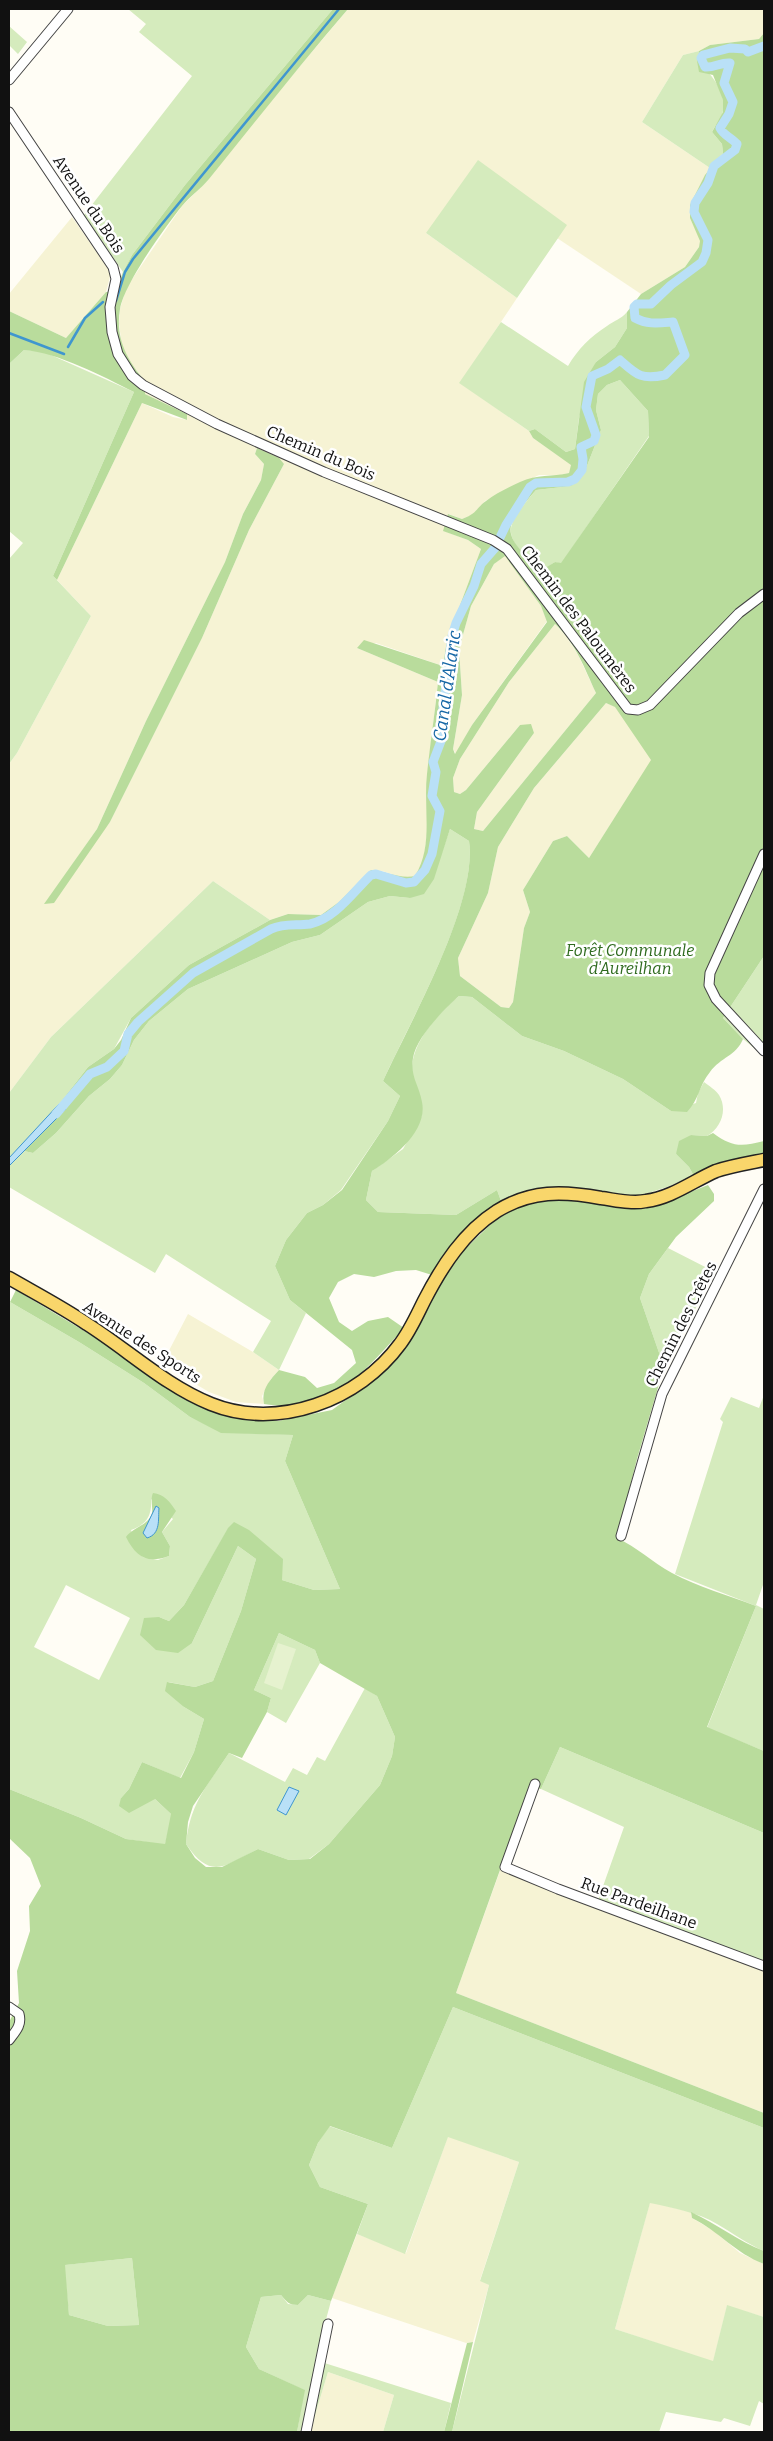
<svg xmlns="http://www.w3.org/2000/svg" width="773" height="2441" viewBox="0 0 773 2441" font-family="Bitter,serif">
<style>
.farmland{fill:#f6f3d4;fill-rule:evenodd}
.green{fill:#d5ebbd;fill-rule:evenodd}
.forest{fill:#b9dc9c;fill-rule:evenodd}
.pitch{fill:#e6f2cf}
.water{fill:#b9e0f7;stroke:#3f96cf}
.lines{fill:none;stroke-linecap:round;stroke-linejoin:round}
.stream{stroke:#3f96cf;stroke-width:2.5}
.canal{stroke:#b9e0f7;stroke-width:9}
.street-casing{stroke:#444;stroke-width:11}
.primary-casing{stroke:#222;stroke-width:15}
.street{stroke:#fff;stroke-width:9}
.primary{stroke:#f9d66b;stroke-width:12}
.labels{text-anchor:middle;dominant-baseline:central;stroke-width:5;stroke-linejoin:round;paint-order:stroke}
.street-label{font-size:16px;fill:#111;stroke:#fff}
.park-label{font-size:16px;font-style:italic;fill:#2f6b1f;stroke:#fff}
.water-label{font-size:18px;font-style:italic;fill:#1768a6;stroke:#fff}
</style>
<rect width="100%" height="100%" fill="#fffdf5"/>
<path class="farmland" d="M 348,9 L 764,9 L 764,33 L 759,39 L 710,45 L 699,51 L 683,55 L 642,122 L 710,168 L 690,205 L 690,218 L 701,241 L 699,247 L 685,267 L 641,294 L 557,238 L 566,225 L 426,233 L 517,298 L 460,383 L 529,431 L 533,438 L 572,465 L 569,473 L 560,475 L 539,475 L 485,501 L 475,514 L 462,519 L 449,514 L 444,531 L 468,540 L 481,549 L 447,640 L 443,666 L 376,643 L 357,648 L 438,682 L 427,777 L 427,835 L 423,863 L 415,876 L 404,878 L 382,871 L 371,870 L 339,902 L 321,915 L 288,914 L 270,920 L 213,881 L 51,1037 L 9,1093 L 9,764 L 17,753 L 91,616 L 57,580 L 142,403 L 173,417 L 187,420 L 187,414 L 145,394 L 145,381 L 132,365 L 122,348 L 119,323 L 120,309 L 126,288 L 182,206 L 207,181 L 243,134 ZM 257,448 L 284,464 L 249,530 L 202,638 L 110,822 L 45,904 L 97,829 L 146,721 L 225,562 L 243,514 L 261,480 L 264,464 L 255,454 Z
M 72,217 L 111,273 L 106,292 L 66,338 L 9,311 L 9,294 Z
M 505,555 L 541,606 L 547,621 L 472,725 L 456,754 L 453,749 L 462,695 L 459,649 L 471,606 L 494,564 Z
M 555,624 L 566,636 L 578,655 L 596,693 L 483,831 L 474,829 L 477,812 L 534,733 L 520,725 L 466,790 L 460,794 L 454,792 L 453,778 L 460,759 L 509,682 Z
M 606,703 L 616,707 L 652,760 L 589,858 L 567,836 L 553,841 L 523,890 L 530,912 L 524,928 L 513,1002 L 509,1008 L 501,1007 L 460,976 L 458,958 L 488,893 L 498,847 L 534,788 Z
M 188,1314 L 253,1352 L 279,1370 L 271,1379 L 262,1396 L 264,1404 L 236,1402 L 209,1392 L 162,1364 Z
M 501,1868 L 764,1964 L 764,2113 L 456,1993 Z
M 448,2136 L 519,2162 L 480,2280 L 489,2285 L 473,2342 L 466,2343 L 332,2298 L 357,2234 L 406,2253 Z
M 650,2202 L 691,2212 L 692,2218 L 714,2231 L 740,2253 L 764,2264 L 764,2317 L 727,2306 L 713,2362 L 615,2329 Z
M 328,2372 L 394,2395 L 383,2432 L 310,2432 Z"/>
<path class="green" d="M 128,9 L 333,9 L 185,185 L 132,255 L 123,272 L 84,215 L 192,76 L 139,32 L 146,24 Z
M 9,26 L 27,42 L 18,54 L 9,45 Z
M 699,51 L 697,61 C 710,73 727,91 723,111 C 722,118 715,125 712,132 L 722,144 L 723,153 L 710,168 L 642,122 L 683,55 Z
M 478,160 L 567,225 L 517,298 L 426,233 Z
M 627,312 L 627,328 L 615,347 L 596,362 L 579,418 L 575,449 L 566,452 L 535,429 L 529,431 L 459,383 L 501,322 L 568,366 C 578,349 590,337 607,326 C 615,320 620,320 627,312 Z
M 24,350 L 42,351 L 134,392 L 53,576 L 91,616 L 17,753 L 9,764 L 9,559 L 23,543 L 9,531 L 9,364 Z
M 620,380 L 648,411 L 649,436 L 561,564 L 555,562 L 540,572 C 505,534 499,533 536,490 L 571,486 L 583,476 L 601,430 L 596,410 L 598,394 L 607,385 Z
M 450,829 L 469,841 C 478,904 410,1021 383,1081 L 400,1096 L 388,1121 L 341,1190 L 323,1205 L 307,1213 L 286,1240 L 275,1266 L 290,1300 L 306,1313 L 279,1370 L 253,1352 L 271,1321 L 166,1254 L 155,1273 L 9,1187 L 9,1166 L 24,1151 L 33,1153 L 56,1133 L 89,1096 L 110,1079 L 122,1065 L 134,1040 L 149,1021 L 188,989 L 292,942 L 320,935 L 368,902 L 390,896 L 410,898 L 442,852 Z
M 213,881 L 270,920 L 189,965 L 131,1018 L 114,1049 L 88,1067 L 44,1123 L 9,1158 L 9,1093 L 51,1037 Z
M 764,956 L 764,1056 L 743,1039 L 723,1018 Z
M 459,996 L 472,997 L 522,1036 L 564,1051 L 623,1079 L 671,1111 L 696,1103 L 698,1093 L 704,1082 C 709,1086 716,1090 719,1095 C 728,1110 721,1128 707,1136 L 691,1135 L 676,1154 L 689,1167 L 694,1176 L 667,1187 L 636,1197 L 559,1187 L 532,1190 L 501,1201 L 497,1190 L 456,1215 L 378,1212 L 366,1200 L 372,1171 L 403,1149 L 422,1115 C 419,1102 413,1087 412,1073 C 410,1044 437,1014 459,996 Z
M 668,1248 L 715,1272 L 664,1367 L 640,1298 L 649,1274 Z
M 10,1302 L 79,1342 L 144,1383 L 190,1417 L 221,1432 L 293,1435 L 285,1461 L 340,1589 L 314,1590 L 282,1580 L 234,1523 L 228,1529 L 184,1605 L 169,1621 L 159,1617 L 192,1643 L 238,1546 L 256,1559 L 241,1611 L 213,1681 L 195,1687 L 168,1682 L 184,1707 L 204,1719 L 194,1752 L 180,1778 L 142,1762 L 129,1789 L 121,1798 L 155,1799 L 172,1815 L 165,1845 L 126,1839 L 81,1818 L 9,1789 ZM 151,1499 L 173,1519 L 162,1532 L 170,1546 L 169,1556 L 158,1560 L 143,1557 L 131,1530 C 147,1524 152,1516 151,1499 ZM 66,1585 L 130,1618 L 99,1680 L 34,1647 Z
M 764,1395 L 764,1582 L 756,1605 L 764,1609 L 764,1751 L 707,1728 L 756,1606 L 675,1574 L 723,1422 L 720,1419 L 731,1397 L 759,1408 Z
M 279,1633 L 315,1650 L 320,1663 L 286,1723 L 267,1712 L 271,1698 L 254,1690 Z
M 365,1688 L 377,1696 L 395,1737 L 392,1756 L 380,1785 L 329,1844 L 309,1859 L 289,1860 L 258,1849 C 225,1866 211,1881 186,1844 C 190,1803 207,1786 229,1753 L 285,1782 L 293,1768 L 307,1775 L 317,1757 L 325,1761 Z
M 560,1747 L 764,1833 L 764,1964 L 596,1906 L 624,1827 L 541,1789 Z
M 453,2007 L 764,2128 L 764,2251 C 747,2244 733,2233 717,2224 C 697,2212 673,2208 650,2203 L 615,2329 L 713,2361 L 727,2305 L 764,2317 L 764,2404 L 759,2401 L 750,2426 L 724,2418 L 721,2422 L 666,2412 L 659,2432 L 452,2432 L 489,2285 L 480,2281 L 519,2162 L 448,2137 L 405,2254 L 357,2234 L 368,2204 L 320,2187 L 309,2165 L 318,2143 L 329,2126 L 392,2148 Z
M 132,2258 L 139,2325 L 108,2326 L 69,2315 L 64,2265 Z
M 281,2295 L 288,2304 L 298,2305 L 308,2295 L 331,2301 L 315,2360 L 451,2403 L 444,2432 L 383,2432 L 394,2395 L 328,2372 L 310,2432 L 297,2432 L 304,2390 L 259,2369 L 246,2347 L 261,2297 Z"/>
<path class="forest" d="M 333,9 L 348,9 C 300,65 255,122 209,179 C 201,189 190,196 182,206 C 165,227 124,284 120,309 C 115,338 127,360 145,381 L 145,394 L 187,414 L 187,420 L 142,403 L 57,580 L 53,576 L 134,392 C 102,376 59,353 24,350 L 9,364 L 9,311 L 66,338 L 106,292 L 116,291 L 123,272 L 132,255 L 185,185 Z
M 764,33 L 764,956 L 723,1018 L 743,1039 C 736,1056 721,1057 710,1072 C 699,1085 699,1100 687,1112 L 671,1111 L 623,1079 L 564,1051 L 522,1036 L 472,997 L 459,996 C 444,1009 416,1038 413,1058 C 410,1077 419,1085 422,1102 C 428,1131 393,1158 372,1171 L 366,1200 L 378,1212 L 456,1215 L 497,1190 L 501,1201 L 466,1233 L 432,1275 L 416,1270 L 396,1271 L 374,1277 L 354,1274 L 338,1282 L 329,1298 L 339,1322 L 352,1331 L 368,1321 L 388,1317 L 404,1328 C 363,1373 330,1415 264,1404 C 261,1390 269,1381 279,1370 L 305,1377 L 317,1388 L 334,1383 L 356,1363 L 352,1350 L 290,1300 L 275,1266 L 286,1240 L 307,1213 L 323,1205 L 342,1190 L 388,1121 L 400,1096 L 383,1081 C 410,1022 478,903 469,841 L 450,829 L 434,879 L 424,894 L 410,898 L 390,896 L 368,902 L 320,935 L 292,942 L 188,989 L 149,1021 L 134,1040 L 122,1065 L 110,1079 L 89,1096 L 56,1133 L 33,1153 L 24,1151 L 66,1109 L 59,1104 L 88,1067 L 114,1049 L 121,1040 L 131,1018 L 189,965 L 270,920 L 288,914 L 321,915 L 339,902 L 371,870 C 386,871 399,879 415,876 C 434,845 423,809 427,774 C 430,744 435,713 438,682 L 357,648 L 364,640 L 443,666 L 447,640 L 481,549 L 468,540 L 443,531 L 448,514 L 462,519 C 478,513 475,509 486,501 C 496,493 509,487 520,482 C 537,474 552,477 569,473 L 571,465 L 533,438 L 529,431 L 535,429 L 566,452 L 575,449 L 584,382 L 596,362 L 615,347 L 627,328 L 627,312 L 641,294 L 685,267 L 699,247 L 700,241 L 690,218 L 690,205 L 705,175 L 723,153 L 722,144 L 712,132 L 723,112 L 723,100 L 713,75 L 699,72 L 697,61 L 699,51 L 710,45 L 759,39 ZM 620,380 L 648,411 L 649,437 L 561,563 L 555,562 L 540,571 C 504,533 499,532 536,490 L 571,486 L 583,476 L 601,430 L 596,410 L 598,394 L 607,385 ZM 505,556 L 541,606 L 547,622 L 472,725 L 455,754 L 453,749 L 462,695 L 459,649 L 471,606 L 494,564 ZM 555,624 C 575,642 585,669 596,693 L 483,831 L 474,829 L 477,812 L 534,733 L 531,724 L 520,725 L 466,790 L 460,794 L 454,792 L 453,778 L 460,759 L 509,682 ZM 606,703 L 615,707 L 651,760 L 589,858 L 567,836 L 553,841 L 523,890 L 530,912 L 524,928 L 513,1002 L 509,1008 L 501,1007 L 460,976 L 458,958 L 488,893 L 498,847 L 534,788 Z
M 257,448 L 279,458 L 284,464 L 249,530 L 202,638 L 110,822 L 54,903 L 44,904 L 97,829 L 146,721 L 225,562 L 243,514 L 261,480 L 264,464 L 255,454 Z
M 713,1133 C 732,1147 741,1147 764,1141 L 764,1155 L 694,1176 L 689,1167 L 676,1154 L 679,1141 L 691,1135 L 707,1136 Z
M 708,1185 L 714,1194 L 714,1201 L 676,1237 L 649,1274 L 640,1298 L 664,1367 L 637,1459 L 617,1538 C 637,1547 652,1562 672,1573 C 698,1587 728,1595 756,1606 L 707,1727 L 764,1751 L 764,1833 L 560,1747 L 541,1789 L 530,1786 L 456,1993 L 764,2113 L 764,2128 L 453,2007 L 392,2148 L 330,2126 L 318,2143 L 309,2165 L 320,2187 L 368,2204 L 331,2301 L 308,2295 L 298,2305 C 289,2305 287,2302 281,2295 L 261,2297 L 246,2347 L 259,2369 L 305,2390 L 297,2432 L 9,2432 L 9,2022 L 19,2003 L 17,1971 L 30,1931 L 29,1906 L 41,1886 L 30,1858 L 9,1838 L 9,1789 L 81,1818 L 126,1839 L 165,1844 L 171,1814 L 155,1799 L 129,1813 L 119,1806 L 121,1798 L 129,1789 L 142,1762 L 181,1778 L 194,1752 L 204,1719 L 184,1707 L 165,1691 L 167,1682 L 195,1687 L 213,1681 L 241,1611 L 256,1559 L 238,1546 L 192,1643 L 178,1653 L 156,1650 L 140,1635 L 144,1618 L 159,1617 L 169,1621 L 184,1605 L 228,1528 L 234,1522 L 249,1530 L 283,1559 L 282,1580 L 314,1590 L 340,1589 L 285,1461 L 293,1435 L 221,1433 L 190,1417 L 144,1383 L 79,1342 L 10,1302 L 16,1290 L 91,1335 L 155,1378 L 228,1415 L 278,1421 L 332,1410 L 376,1378 L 442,1278 L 464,1250 L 492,1223 L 514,1208 L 538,1200 L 668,1201 ZM 279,1633 L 315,1650 L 320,1663 L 377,1696 L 395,1737 L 392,1756 L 380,1785 L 329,1844 L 310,1859 L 289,1860 L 258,1849 L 222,1867 L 206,1867 L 195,1858 L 186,1844 L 188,1822 L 193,1806 L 229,1753 L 242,1758 L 267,1712 L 271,1698 L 254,1690 ZM 132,2258 L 139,2325 L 108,2326 L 69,2315 L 65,2265 Z
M 153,1493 C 164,1494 170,1502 176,1511 L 162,1532 L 170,1546 L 169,1556 C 147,1564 136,1557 126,1537 C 132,1528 149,1525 152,1513 C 153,1506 150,1500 153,1493 Z
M 691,2212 C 717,2224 738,2241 764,2251 L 764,2264 C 735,2253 720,2232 692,2218 Z
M 473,2342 L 452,2432 L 444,2432 L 467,2343 Z"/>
<path class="pitch" d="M 278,1643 L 296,1649 L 282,1690 L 264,1683 Z"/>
<path class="water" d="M 59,1104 L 66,1109 L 9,1166 L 9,1158 Z
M 156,1506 L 159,1508 C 158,1519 161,1534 147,1538 L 143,1533 Z
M 289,1787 L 299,1791 L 286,1815 L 277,1810 Z"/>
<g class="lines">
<path class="stream" d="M 116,301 L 125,272 L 133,259 L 339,9
M 9,333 L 64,354
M 68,347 L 85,318 L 103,302"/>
<path class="canal" d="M 56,1114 L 90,1074 L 107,1067 L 124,1051 L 128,1034 L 138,1022 L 193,973 L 271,929 C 285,923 296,926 310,924 C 335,919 353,892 371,875 L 376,874 L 406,883 L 414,882 L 425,870 L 432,854 L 440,811 L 432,796 L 436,772 L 433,762 L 443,736 L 443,708 L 452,636 L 456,623 L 474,586 L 481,564 L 495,548 L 506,525 L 530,487 L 536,483 L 568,482 L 575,479 L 582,470 L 583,459 L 581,447 L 594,441 L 596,435 L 586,407 L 592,376 L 608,369 L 620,360 C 637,375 641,380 665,375 L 685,355 L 673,322 C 659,323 648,325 635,318 L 634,307 L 637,304 L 651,304 L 671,285 L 702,262 L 706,253 L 708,240 L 694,212 L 695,203 L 708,183 L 714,166 L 735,150 L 737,144 C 732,138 723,135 720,128 L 729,114 L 733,102 L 724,83 L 730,63 C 721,62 714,68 705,67 L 701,58 L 703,55 L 730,48 L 745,49 L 748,52 L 764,46"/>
<defs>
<path id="street" d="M 9,80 L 68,9
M 9,112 L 113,267 L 116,279 L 110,307 L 112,332 L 118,354 L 132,376 L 143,385 L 217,424 L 324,472 L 493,540 L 507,549 L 628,709 L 638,710 L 650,705 L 739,613 L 764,594
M 764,854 L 710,973 L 709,985 L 716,999 L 764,1051
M 621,1536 L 662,1394 L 764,1189
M 535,1784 L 505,1867 L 558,1889 L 764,1966
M 9,2007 L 19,2014 C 22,2025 16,2031 9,2040
M 306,2432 L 328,2324"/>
<path id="primary" d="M 9,1278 C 35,1293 62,1307 87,1324 C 128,1350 166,1386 211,1404 C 278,1431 359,1400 400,1344 C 410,1331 417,1315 424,1301 C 442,1266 464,1232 497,1211 C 531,1190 563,1191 601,1198 C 616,1200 631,1204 646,1201 C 671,1198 693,1181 716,1171 C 731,1166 749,1163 764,1160"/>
</defs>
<use href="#street" class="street-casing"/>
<use href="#primary" class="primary-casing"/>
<use href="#street" class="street"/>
<use href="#primary" class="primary"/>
</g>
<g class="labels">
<g class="street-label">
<text transform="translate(89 204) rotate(56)">Avenue du Bois</text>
<text transform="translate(321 453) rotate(23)">Chemin du Bois</text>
<text transform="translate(579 619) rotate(53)">Chemin des Paloumères</text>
<text transform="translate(681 1324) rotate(-63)">Chemin des Crêtes</text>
<text transform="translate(142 1342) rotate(33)">Avenue des Sports</text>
<text transform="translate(639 1903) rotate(20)">Rue Pardeilhane</text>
</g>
<g class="park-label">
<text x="630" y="950">Forêt Communale<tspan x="630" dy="18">d'Aureilhan</tspan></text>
</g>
<g class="water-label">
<text transform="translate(447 686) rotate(-82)">Canal d'Alaric</text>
</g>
</g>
<rect width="773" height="2441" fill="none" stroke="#111111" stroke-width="20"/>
</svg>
